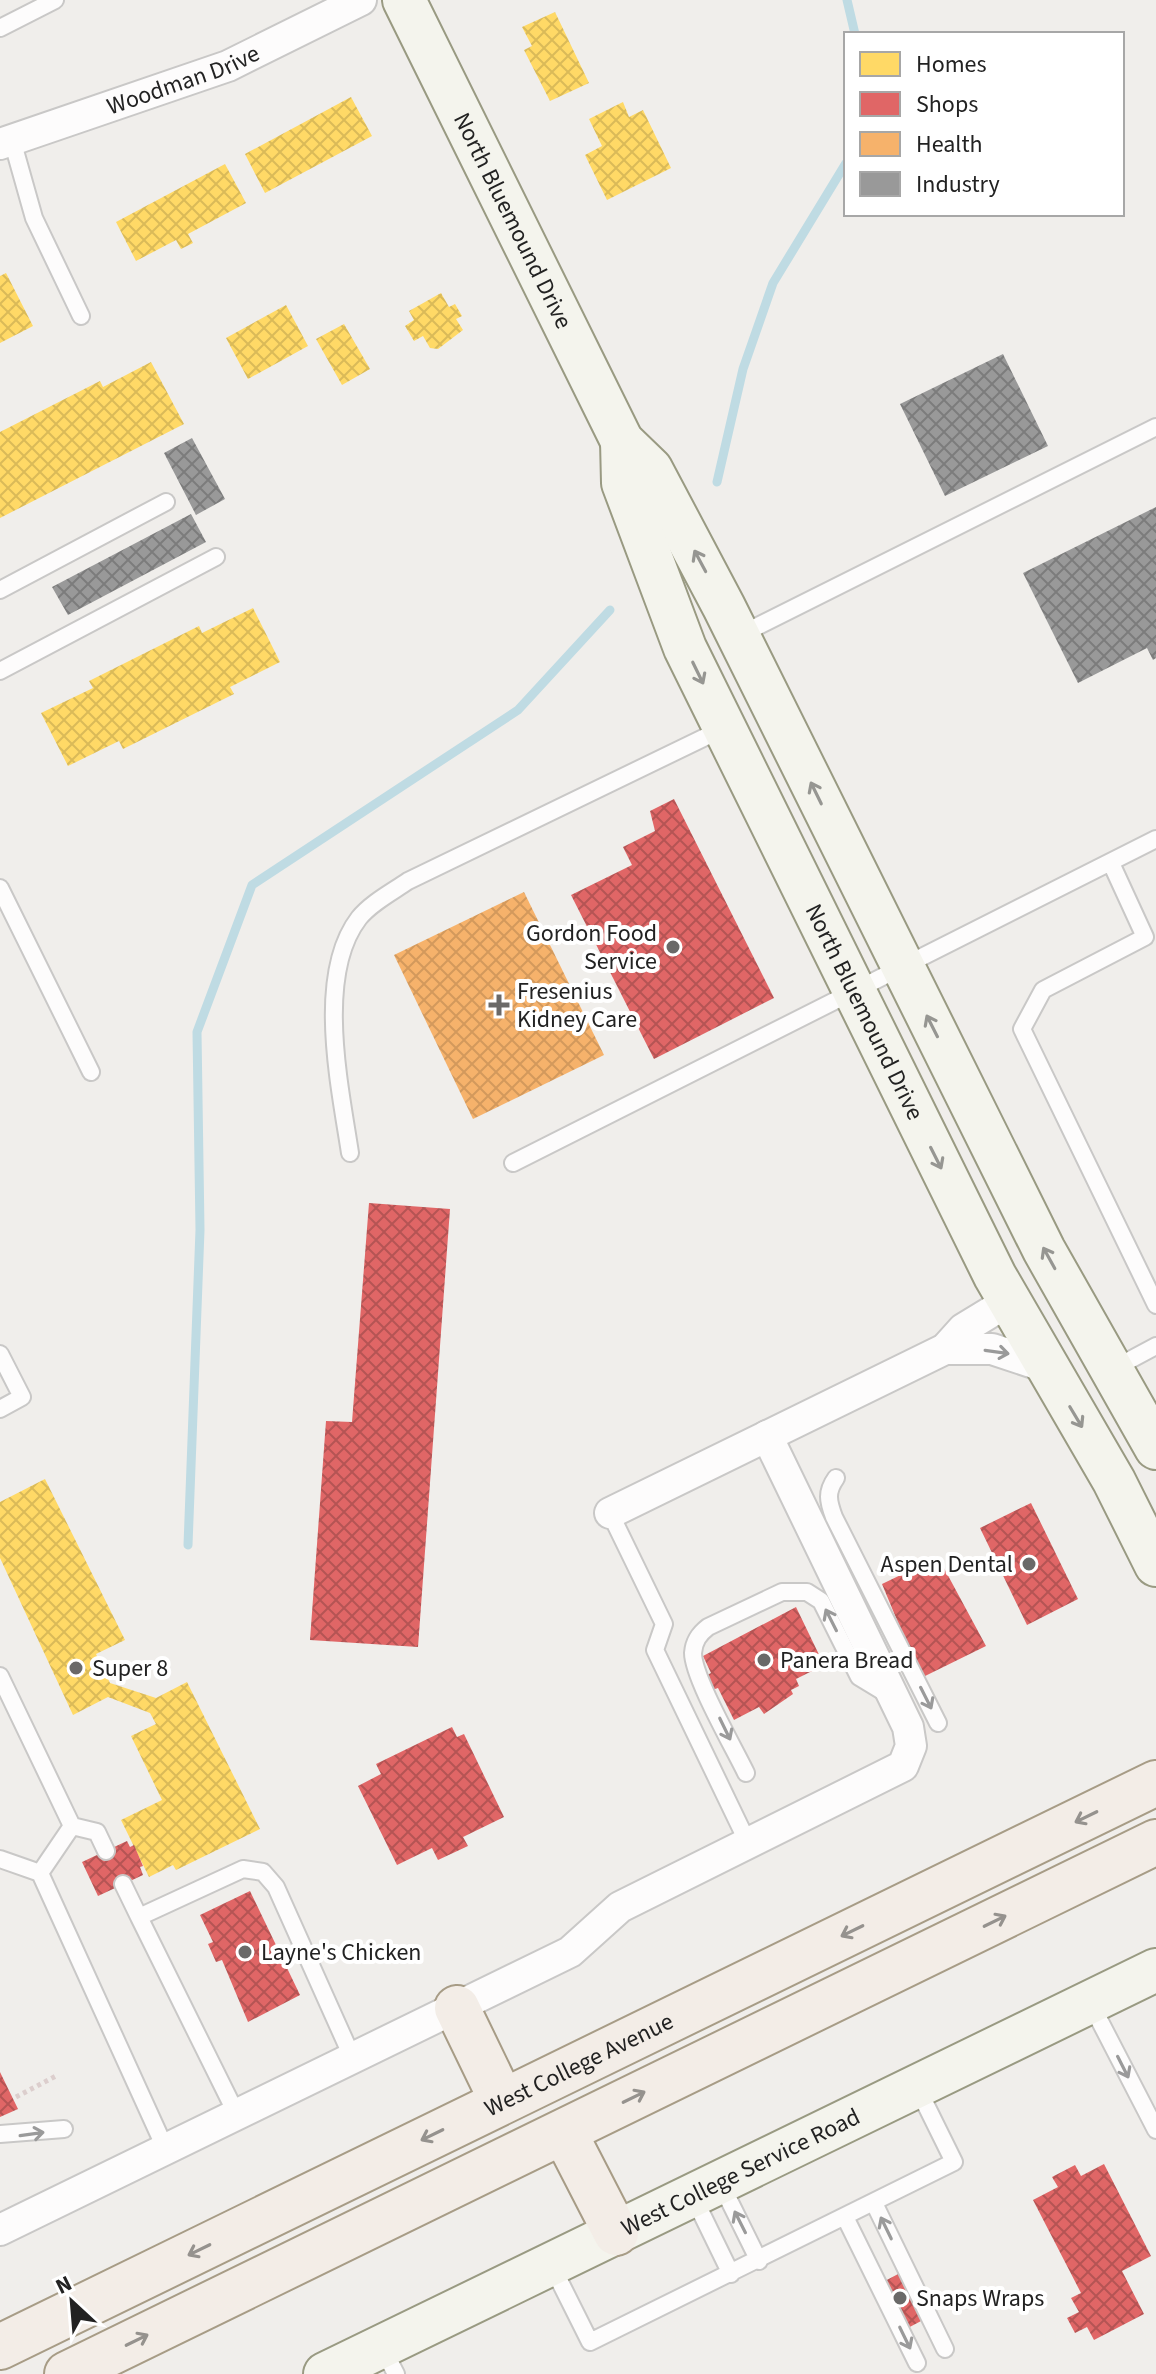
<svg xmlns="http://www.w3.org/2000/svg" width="1156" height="2374" viewBox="0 0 1156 2374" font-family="'Source Sans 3',sans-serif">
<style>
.homes{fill:url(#homes-cross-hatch)}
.shops{fill:url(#shops-cross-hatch)}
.health{fill:url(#health-cross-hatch)}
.industry{fill:url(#industry-cross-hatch)}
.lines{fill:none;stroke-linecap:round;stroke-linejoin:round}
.stream{stroke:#bfdbe3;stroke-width:9}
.lane-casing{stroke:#c9c8c7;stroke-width:20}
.street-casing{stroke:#c9c8c7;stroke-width:34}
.secondary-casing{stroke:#999a82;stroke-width:46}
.primary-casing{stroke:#a79c86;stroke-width:48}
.path{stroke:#dccecd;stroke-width:5;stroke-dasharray:4 4;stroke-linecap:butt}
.lane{stroke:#fdfcfc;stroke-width:16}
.street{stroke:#fdfcfc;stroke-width:30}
.secondary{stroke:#f4f4ed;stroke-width:42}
.primary{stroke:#f3ede7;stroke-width:44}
.oneway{stroke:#969692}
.oneway2{stroke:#9a9a9a}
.oneway3{stroke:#95928e}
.poi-dot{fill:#6a6968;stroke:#fff;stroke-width:3}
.labels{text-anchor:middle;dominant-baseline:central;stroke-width:8;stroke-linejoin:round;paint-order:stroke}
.street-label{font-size:24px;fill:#222;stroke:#fff}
.poi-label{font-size:24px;fill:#222;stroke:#fff;text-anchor:start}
</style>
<defs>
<pattern id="homes-cross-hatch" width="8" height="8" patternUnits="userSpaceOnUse" patternTransform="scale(2)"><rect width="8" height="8" fill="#ffd966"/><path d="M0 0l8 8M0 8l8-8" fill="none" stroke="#daba58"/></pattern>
<pattern id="shops-cross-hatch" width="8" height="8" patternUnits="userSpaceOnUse" patternTransform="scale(2)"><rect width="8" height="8" fill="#e06666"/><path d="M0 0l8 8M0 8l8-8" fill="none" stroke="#b55454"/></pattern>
<pattern id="health-cross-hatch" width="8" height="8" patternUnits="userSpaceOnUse" patternTransform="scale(2)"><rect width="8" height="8" fill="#f6b26b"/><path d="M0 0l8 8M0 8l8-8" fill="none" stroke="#d3995c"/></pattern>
<pattern id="industry-cross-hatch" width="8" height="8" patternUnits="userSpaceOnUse" patternTransform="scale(2)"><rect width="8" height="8" fill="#999"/><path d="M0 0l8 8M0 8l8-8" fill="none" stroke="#7c7c7c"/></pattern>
</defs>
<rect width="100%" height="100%" fill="#f0eeeb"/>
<path class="homes" d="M 555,12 L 589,83 L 550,101 L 524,50 L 532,46 L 522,27 Z
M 351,97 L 372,136 L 265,193 L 245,154 Z
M 623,102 L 629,117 L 643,110 L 671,168 L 607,200 L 585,155 L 602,146 L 589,119 Z
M 225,164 L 246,203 L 188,234 L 193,243 L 181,249 L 176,240 L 136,261 L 116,222 Z
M 6,273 L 33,326 L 0,343 L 0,276 Z
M 441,293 L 449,307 L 455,304 L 462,316 L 456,319 L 463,330 L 438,349 L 430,348 L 423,336 L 414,341 L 405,326 L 414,320 L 409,311 Z
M 286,305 L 308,346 L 248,379 L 226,338 Z
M 344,324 L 370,369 L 342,385 L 316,339 Z
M 151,362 L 184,424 L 0,518 L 0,432 L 100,381 L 103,387 Z
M 253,608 L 280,662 L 230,687 L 234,694 L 123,749 L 119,741 L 68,766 L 41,713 L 93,688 L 89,681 L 199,626 L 202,633 Z
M 45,1479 L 125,1640 L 96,1654 L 110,1683 L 156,1698 L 187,1682 L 260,1829 L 176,1870 L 173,1865 L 149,1877 L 121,1820 L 162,1800 L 131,1736 L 156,1724 L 150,1713 L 108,1697 L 73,1715 L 0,1558 L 0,1502 Z"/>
<path class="shops" d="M 674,799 L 774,998 L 654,1059 L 571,895 L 632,865 L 623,847 L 655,831 L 650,811 Z
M 369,1203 L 450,1209 L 418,1647 L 310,1640 L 326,1421 L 352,1422 Z
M 1031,1503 L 1078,1599 L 1027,1625 L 980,1528 Z
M 938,1557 L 986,1646 L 921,1678 L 882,1584 Z
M 796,1607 L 824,1665 L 796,1679 L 799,1686 L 791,1690 L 793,1694 L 764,1714 L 759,1707 L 734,1720 L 718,1688 L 712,1690 L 705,1676 L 711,1673 L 703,1656 Z
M 452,1727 L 457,1737 L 464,1734 L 504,1817 L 463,1837 L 468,1846 L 438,1860 L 432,1848 L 397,1865 L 358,1786 L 381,1774 L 376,1764 Z
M 127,1841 L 130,1847 L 134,1845 L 143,1866 L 140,1867 L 143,1875 L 98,1896 L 82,1862 Z
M 250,1891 L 300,1995 L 248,2022 L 222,1960 L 216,1962 L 208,1944 L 213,1942 L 200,1915 Z
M 0,2072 L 18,2109 L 0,2117 Z
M 1104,2164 L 1151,2256 L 1122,2271 L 1144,2314 L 1094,2340 L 1087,2327 L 1075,2333 L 1067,2318 L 1079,2312 L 1071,2298 L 1081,2293 L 1033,2200 L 1058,2187 L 1052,2177 L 1075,2165 L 1081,2176 Z
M 900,2273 L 923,2320 L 904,2330 L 883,2282 Z"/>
<path class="health" d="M 524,892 L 604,1055 L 473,1119 L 394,955 Z"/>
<path class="industry" d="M 1003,354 L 1048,446 L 945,496 L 900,404 Z
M 192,438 L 225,499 L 196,515 L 164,453 Z
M 1156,507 L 1156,658 L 1153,660 L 1147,648 L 1078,683 L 1023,573 Z
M 191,514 L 206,542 L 68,615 L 52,587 Z"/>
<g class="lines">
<path class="stream" d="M 847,0 L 855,34
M 717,482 L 743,369 L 773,283 L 846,163
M 188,1545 L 200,1230 L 197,1032 L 252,885 L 518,710 L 610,610"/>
<defs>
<path id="lane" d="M 0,28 L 55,0
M 12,140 L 34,218 L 81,316
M 0,590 L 166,502
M 740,635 L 1156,427
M 0,671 L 216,557
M 1111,863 L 1145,937 L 1043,990 L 1022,1029 L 1156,1305
M 0,888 L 91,1072
M 350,1153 C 340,1087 315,975 359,918 C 371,903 392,892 408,881 L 724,728
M 513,1163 L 1156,839
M 0,1354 L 22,1397 L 0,1409
M 1113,1369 L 1156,1346
M 836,1478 C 826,1492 828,1501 834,1517 L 938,1723
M 610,1513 L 664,1624 L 655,1650 L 748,1843
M 0,1676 L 72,1826 L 40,1873 L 166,2150
M 746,1773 C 734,1748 693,1677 693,1653 C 694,1641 699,1634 708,1627 L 782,1592 L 807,1592 L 821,1601 L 859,1677 L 887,1694
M 72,1826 L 97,1832 L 106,1851
M 0,1859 L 40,1873
M 123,1884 L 139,1917
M 1091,2004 L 1156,2130
M 237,2115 L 139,1917 L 243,1869 L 263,1872 L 276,1887 L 353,2059
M 0,2134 L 64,2129
M 721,2184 L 759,2261
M 693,2196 L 731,2274
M 874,2203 L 945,2349
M 845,2217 L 917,2363
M 552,2266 L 590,2342 L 954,2162 L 917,2087
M 382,2347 L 396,2374"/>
<g id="street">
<path id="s1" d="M 0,144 L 228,66 L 361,0"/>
<path d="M 945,1349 L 992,1349 L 1046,1367"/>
<path d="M 610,1513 L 945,1349 L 963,1329 L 1009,1301"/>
<path d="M 0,2230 L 570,1952 L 620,1907 L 903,1766 L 911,1746 L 908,1727 L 767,1436"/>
</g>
<g id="secondary">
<path id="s2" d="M 404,0 L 622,441 L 651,469 L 724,607 L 1044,1250 L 1156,1448"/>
<path id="s3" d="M 622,441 L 623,483 L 685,648 L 995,1276 L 1114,1481 L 1156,1565"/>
<path id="s4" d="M 325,2374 L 1156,1970"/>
</g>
<g id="primary">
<path d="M 457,2008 L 502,2101"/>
<path d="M 564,2132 L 616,2233"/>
<path id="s5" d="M 0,2347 L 1156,1783"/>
<path d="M 67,2374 L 1156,1842"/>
</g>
</defs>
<use href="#lane" class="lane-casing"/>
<use href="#street" class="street-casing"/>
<use href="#secondary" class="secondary-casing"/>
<use href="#primary" class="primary-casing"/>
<path class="path" d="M 16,2097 L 56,2076"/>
<use href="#lane" class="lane"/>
<use href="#street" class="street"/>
<use href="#secondary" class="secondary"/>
<use href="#primary" class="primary"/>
</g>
<defs><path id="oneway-shaft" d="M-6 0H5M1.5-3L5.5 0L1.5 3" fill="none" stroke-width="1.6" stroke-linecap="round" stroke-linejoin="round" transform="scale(2)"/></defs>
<g class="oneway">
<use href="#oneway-shaft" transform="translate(700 561) rotate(-118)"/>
<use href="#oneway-shaft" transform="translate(698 673) rotate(64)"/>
<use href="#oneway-shaft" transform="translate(816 793) rotate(-116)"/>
<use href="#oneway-shaft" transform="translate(932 1026) rotate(-117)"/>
<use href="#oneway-shaft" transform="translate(936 1158) rotate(63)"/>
<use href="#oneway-shaft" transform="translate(1049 1258) rotate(-119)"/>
<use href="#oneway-shaft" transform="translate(1076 1417) rotate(59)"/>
</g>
<g class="oneway2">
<use href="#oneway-shaft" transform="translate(997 1352) rotate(8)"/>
<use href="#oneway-shaft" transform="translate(831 1620) rotate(-117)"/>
<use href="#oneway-shaft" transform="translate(926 1698) rotate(63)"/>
<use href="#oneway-shaft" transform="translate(725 1729) rotate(64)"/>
<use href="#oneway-shaft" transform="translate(1123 2067) rotate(63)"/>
<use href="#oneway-shaft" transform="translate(32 2134) rotate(-8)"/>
<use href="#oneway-shaft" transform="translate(740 2222) rotate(-117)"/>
<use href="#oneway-shaft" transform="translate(886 2228) rotate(-116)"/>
<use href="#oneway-shaft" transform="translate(905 2338) rotate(64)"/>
</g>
<g class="oneway3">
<use href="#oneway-shaft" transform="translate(1086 1817) rotate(154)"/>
<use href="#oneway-shaft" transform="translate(995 1921) rotate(-26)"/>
<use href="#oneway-shaft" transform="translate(852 1931) rotate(154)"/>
<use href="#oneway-shaft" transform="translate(634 2097) rotate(-26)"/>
<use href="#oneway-shaft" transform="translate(432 2135) rotate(154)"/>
<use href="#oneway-shaft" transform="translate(199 2250) rotate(154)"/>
<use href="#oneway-shaft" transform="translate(137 2340) rotate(-26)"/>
</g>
<g class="poi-dot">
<circle cx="673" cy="947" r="8"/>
<path d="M495 993h8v8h8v8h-8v8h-8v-8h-8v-8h8z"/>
<circle cx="1029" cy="1564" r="8"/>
<circle cx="764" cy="1660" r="8"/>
<circle cx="76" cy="1668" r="8"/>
<circle cx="245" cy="1952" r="8"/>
<circle cx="900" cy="2298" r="8"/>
</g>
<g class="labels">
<g class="street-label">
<text stroke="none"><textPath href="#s1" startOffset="194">Woodman Drive</textPath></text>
<text stroke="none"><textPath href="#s2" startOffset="246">North Bluemound Drive</textPath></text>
<text stroke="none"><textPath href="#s3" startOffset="624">North Bluemound Drive</textPath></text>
<text stroke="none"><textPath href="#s5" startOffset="644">West College Avenue</textPath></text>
<text stroke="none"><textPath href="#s4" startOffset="462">West College Service Road</textPath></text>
</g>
<g class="poi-label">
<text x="657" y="933" text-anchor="end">Gordon Food<tspan x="657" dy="28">Service</tspan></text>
<text x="517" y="991">Fresenius<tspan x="517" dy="28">Kidney Care</tspan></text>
<text x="1013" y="1564" text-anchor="end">Aspen Dental</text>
<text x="780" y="1660">Panera Bread</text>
<text x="92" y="1668">Super 8</text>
<text x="261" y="1952">Layne's Chicken</text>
<text x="916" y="2298">Snaps Wraps</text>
</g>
</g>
<rect x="844" y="32" width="280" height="184" fill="#ffffff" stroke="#a7a7a7" stroke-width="2"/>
<rect x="860" y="52" width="40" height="24" fill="#ffd966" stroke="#a7a7a7" stroke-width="2"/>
<text x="916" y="72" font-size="24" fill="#222222">Homes</text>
<rect x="860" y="92" width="40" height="24" fill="#e06666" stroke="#a7a7a7" stroke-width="2"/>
<text x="916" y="112" font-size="24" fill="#222222">Shops</text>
<rect x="860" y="132" width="40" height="24" fill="#f6b26b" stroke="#a7a7a7" stroke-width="2"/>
<text x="916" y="152" font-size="24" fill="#222222">Health</text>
<rect x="860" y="172" width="40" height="24" fill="#999999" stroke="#a7a7a7" stroke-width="2"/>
<text x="916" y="192" font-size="24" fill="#222222">Industry</text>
<g transform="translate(72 2302) rotate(334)" stroke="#ffffff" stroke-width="6" paint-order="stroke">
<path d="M0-6L14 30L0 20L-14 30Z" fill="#222222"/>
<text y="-12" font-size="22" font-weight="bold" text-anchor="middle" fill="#222222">N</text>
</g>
</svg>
